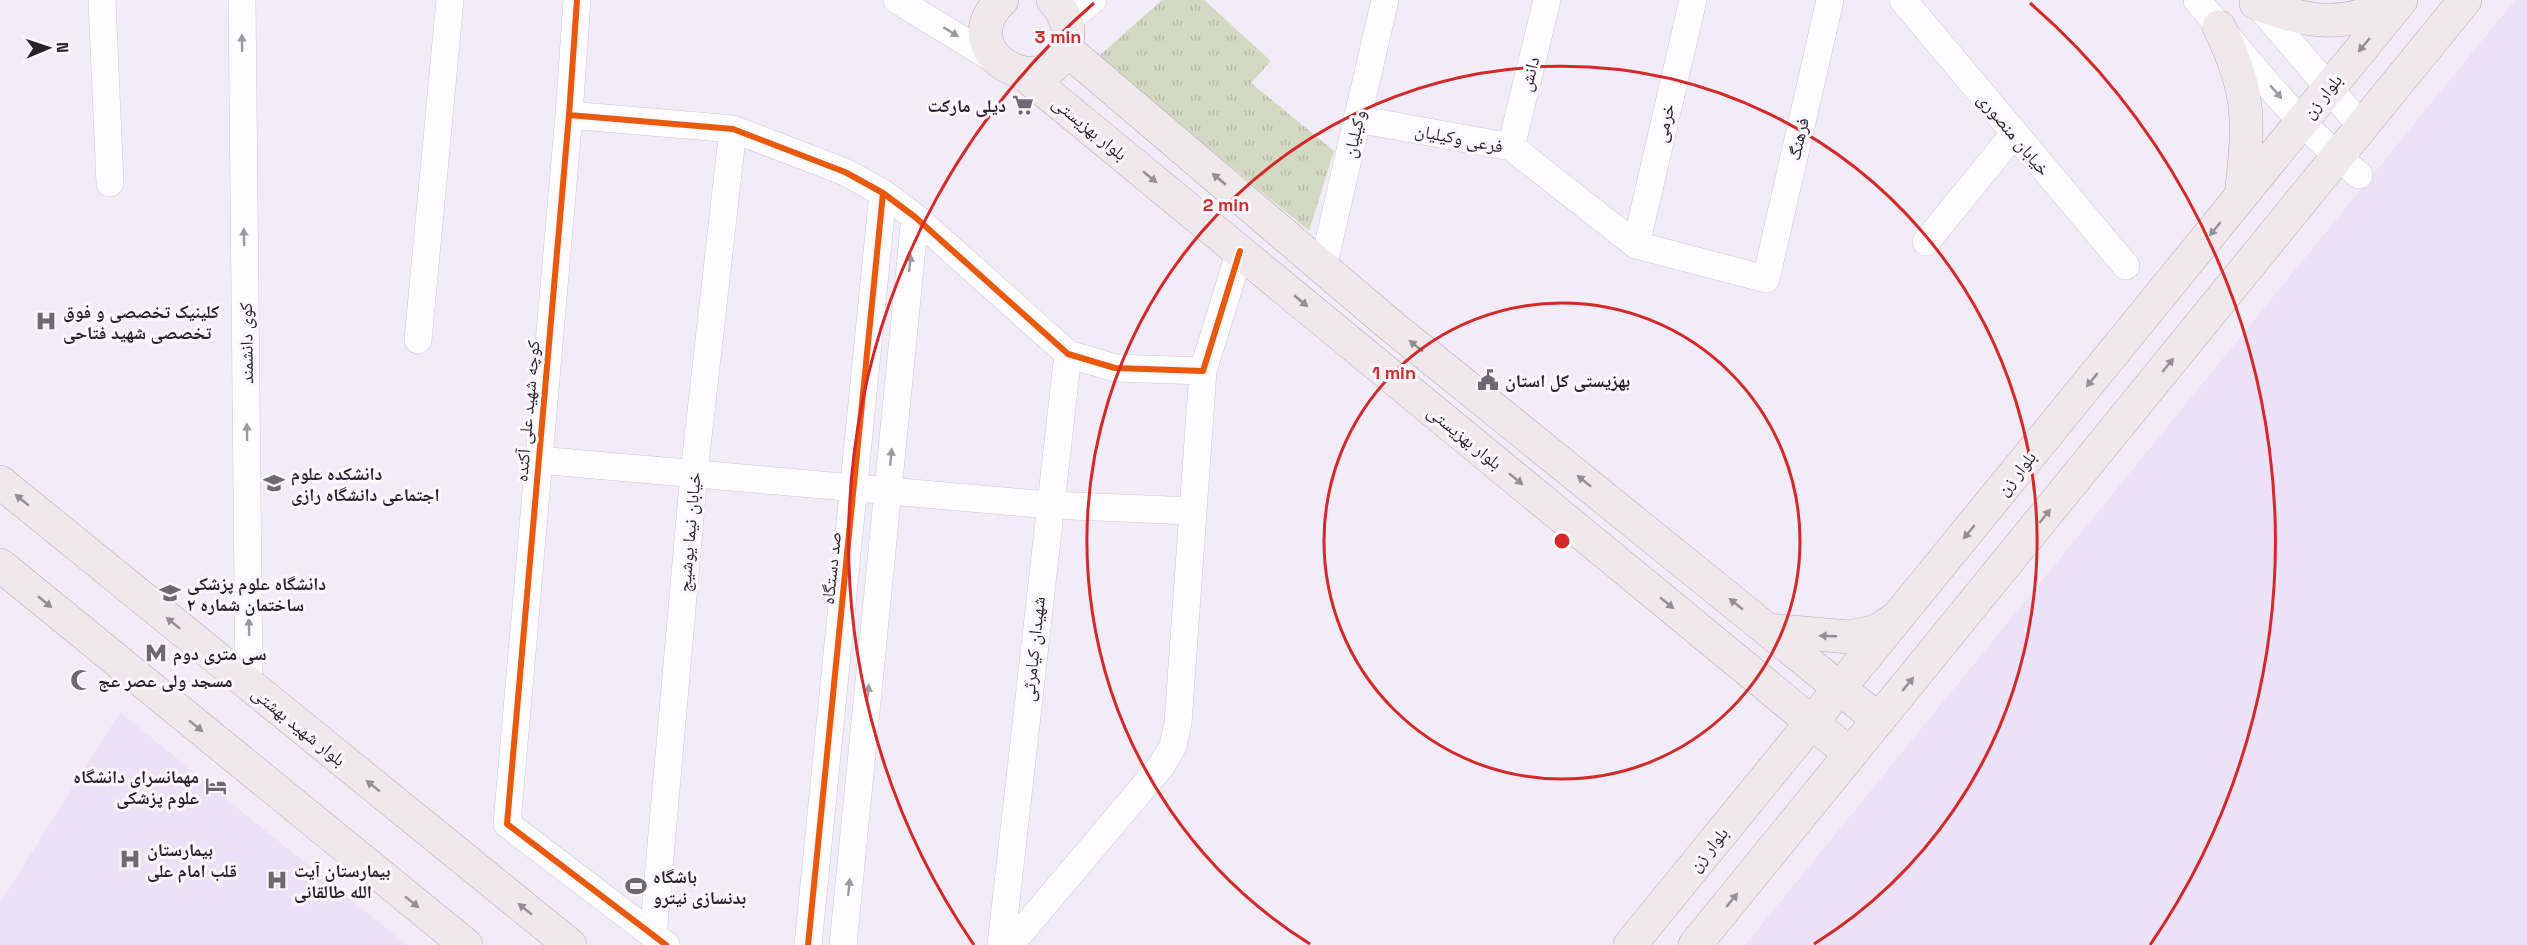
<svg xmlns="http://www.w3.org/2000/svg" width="2527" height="945" viewBox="0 0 2527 945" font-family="'Space Grotesk','Noto Naskh Arabic',sans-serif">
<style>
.built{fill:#ece2f8}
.park{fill:url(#park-tufts)}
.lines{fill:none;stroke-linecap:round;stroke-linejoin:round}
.minor-casing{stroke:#cdc8d2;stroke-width:28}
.major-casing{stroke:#b6a9b0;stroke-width:34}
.minor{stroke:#fdfcfe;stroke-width:27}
.major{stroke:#efe9eb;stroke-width:33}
.cycleway-casing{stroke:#faf8fd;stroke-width:10}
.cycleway{stroke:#e8590c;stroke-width:6}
.oneway{fill:#9c9a9f}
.oneway2{fill:#958f95}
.ring{fill:none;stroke:#d62828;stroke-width:3}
.labels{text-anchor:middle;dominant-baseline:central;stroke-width:6;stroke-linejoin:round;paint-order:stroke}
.street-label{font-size:18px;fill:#26222b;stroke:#faf8fd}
.poi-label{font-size:18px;font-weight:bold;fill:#26222b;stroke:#faf8fd;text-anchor:start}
.centre{fill:#d62828;stroke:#faf8fd;stroke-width:3}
.ring-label{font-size:18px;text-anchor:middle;font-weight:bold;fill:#d62828;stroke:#faf8fd;stroke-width:6;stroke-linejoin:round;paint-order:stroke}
</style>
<defs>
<pattern id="park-tufts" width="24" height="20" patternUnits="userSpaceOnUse" patternTransform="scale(1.5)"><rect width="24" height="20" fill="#d4d9c3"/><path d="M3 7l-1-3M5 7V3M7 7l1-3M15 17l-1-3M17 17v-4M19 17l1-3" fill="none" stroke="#b6baa8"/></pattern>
</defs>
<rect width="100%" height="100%" fill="#f2ecf9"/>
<path class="built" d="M 2515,0 L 2527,0 L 2527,945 L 1745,945 Z
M 120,712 L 245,814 L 407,945 L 0,945 L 0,903 Z"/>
<path class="park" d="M 1162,0 L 1204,0 L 1271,61 L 1251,83 L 1334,151 L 1309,231 L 1098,57 Z"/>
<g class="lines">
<defs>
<path id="minor" d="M 102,0 L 110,183
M 242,0 L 249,686
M 577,0 L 569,115 L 507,824 L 666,945
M 897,0 L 1000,63
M 1903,0 L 2126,266
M 2197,0 C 2248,61 2298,125 2359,175
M 2254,0 L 2362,127
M 1067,20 L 1093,0
M 569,115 L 733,129 L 845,172 L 883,193 L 915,217 L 1068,354 L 1115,368 L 1203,371 L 1240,251
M 1357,119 L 1511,147 L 1636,245 L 1766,279 L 1830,0
M 1511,147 L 1547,0
M 1926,242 L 2014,134
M 1636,245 L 1693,0
M 1323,267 L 1385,0
M 418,340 L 450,0
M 538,460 L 1049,505 L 1193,511
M 653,936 L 694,473 L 733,129
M 808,945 L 883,193
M 843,945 L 915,217
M 1001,945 L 1068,354
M 1010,945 L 1162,765 L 1173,746 L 1178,723 L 1203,371"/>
<path id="major" d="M 1002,0 C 945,53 1052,111 1067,41 C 1071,25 1064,12 1053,0
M 2256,3 C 2308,23 2346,30 2397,0
M 2219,27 C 2252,93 2249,125 2241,196
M 1065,48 L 1389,324 L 1879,720
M 1024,74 L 1850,754
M 0,482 L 570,945
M 0,565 L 466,945
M 1769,630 L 1849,637 L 1877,631 L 1895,619
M 1630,945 L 2401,0
M 1695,945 L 2465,0"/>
</defs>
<use href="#minor" class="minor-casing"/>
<use href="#major" class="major-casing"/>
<use href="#minor" class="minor"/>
<use href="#major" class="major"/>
<defs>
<path id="cycleway" d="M 577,0 L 569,115 L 507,824 L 666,945
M 569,115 L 733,129 L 845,172 L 883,193 L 915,217 L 1068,354 L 1115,368 L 1203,371 L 1240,251
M 808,945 L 883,193"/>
</defs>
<use href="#cycleway" class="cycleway-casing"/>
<use href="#cycleway" class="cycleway"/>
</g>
<defs><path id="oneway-solid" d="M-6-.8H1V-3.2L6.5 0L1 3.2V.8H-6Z" transform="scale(1.5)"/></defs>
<g class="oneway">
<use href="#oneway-solid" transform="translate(951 32) rotate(32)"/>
<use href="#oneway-solid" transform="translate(242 43) rotate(-91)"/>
<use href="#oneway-solid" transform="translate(2276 92) rotate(49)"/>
<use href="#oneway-solid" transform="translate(244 237) rotate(-91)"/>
<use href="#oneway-solid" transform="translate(910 263) rotate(-84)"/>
<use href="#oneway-solid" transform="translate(247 432) rotate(-91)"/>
<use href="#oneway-solid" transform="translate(891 457) rotate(-84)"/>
<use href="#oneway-solid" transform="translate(249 627) rotate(-91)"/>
<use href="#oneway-solid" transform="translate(868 693) rotate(-84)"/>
<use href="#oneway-solid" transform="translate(849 887) rotate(-84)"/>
</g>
<g class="oneway2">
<use href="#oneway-solid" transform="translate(2364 45) rotate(130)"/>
<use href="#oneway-solid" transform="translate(1150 177) rotate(39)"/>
<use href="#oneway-solid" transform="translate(1219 179) rotate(-140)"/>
<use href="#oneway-solid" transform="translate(2215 229) rotate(129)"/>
<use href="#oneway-solid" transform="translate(1301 301) rotate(40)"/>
<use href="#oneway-solid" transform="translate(1416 346) rotate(-141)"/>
<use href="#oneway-solid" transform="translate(2168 365) rotate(-51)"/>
<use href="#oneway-solid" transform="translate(2092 380) rotate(129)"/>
<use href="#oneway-solid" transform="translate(1516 479) rotate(39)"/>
<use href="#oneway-solid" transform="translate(1584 481) rotate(-141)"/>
<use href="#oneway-solid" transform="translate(22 500) rotate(-141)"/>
<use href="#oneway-solid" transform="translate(2045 516) rotate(-51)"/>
<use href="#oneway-solid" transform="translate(1969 532) rotate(129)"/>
<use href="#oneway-solid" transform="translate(45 602) rotate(40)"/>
<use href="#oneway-solid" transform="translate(1667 603) rotate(39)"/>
<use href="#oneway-solid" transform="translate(1736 604) rotate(-141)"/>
<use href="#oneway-solid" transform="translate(173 623) rotate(-141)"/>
<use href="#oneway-solid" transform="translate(1828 636) rotate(-178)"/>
<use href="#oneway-solid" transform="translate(1908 684) rotate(-51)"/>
<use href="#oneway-solid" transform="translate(196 726) rotate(39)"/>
<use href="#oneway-solid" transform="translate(373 786) rotate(-141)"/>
<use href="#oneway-solid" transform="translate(1732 900) rotate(-51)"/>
<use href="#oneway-solid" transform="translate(412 902) rotate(39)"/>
<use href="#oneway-solid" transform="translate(525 909) rotate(-141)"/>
</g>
<g class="ring">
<circle cx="1562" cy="541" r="238"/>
<path d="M1310 944A475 475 0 1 1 1814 944"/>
<path d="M974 945A713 713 0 0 1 1094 3M2030 3A713 713 0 0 1 2150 945"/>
</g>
<defs>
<symbol id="supermarket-bare" viewBox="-9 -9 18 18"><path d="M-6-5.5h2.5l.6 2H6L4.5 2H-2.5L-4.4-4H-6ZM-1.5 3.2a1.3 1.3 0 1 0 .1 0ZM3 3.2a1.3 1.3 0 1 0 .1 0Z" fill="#6d6973" stroke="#faf8fd" stroke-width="2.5" paint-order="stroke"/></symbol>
<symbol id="hospital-bare" viewBox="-9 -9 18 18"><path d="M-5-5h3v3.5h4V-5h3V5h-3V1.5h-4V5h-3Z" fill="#6d6973" stroke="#faf8fd" stroke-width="2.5" paint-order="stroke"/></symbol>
<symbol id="civic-bare" viewBox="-9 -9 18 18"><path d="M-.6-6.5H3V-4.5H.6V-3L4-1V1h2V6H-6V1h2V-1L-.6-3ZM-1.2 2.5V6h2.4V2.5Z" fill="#6d6973" stroke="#faf8fd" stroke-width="2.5" paint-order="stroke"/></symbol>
<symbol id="university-bare" viewBox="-9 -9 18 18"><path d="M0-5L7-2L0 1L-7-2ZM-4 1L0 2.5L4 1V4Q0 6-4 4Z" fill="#6d6973" stroke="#faf8fd" stroke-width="2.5" paint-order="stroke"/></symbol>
<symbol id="metro-bare" viewBox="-9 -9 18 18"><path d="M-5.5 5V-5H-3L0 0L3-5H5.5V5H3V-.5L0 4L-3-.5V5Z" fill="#6d6973" stroke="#faf8fd" stroke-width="2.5" paint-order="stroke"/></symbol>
<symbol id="mosque-bare" viewBox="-9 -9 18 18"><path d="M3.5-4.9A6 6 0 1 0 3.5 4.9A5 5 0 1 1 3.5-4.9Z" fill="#6d6973" stroke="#faf8fd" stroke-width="2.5" paint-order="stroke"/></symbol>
<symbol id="hotel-bare" viewBox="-9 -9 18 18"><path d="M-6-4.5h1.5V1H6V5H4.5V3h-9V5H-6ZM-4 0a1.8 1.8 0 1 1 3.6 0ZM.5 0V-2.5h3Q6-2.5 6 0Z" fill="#6d6973" stroke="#faf8fd" stroke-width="2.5" paint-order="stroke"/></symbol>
<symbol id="stadium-bare" viewBox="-9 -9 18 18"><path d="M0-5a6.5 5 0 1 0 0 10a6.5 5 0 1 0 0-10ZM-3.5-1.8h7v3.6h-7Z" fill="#6d6973" stroke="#faf8fd" stroke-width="2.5" paint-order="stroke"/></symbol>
</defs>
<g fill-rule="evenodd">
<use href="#supermarket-bare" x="1008" y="90" width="30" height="30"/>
<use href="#hospital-bare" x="31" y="306" width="30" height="30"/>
<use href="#civic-bare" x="1473" y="365" width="30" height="30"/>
<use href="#university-bare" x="259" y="468" width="30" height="30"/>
<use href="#university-bare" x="155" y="578" width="30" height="30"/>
<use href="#metro-bare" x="141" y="638" width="30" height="30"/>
<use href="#mosque-bare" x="66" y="665" width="30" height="30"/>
<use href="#hotel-bare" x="201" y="771" width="30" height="30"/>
<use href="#hospital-bare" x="115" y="844" width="30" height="30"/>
<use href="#hospital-bare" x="262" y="865" width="30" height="30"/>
<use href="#stadium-bare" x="621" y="871" width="30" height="30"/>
</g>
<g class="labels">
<g class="street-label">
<text transform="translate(1529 74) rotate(-76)">دانش</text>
<text transform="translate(2322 96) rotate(-51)">بلوار زن</text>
<text transform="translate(1664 123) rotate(-77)">خرمی</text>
<text transform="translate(1090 128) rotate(39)">بلوار بهزیستی</text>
<text transform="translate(1354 134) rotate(-77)">وکیلیان</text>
<text transform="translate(2014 134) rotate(50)">خیابان منصوری</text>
<text transform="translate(1459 138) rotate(11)">فرعی وکیلیان</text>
<text transform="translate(1798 139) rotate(-77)">فرهنگ</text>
<text transform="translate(246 343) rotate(-91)">کوی دانشمند</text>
<text transform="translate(527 411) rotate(-85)">کوچه شهید علی آکنده</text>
<text transform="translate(1465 437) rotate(39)">بلوار بهزیستی</text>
<text transform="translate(2016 473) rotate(-51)">بلوار زن</text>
<text transform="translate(689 532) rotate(-85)">خیابان نیما یوشیج</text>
<text transform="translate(831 568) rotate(-84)">صد دستگاه</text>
<text transform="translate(1033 649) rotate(-84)">شهیدان کیامرثی</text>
<text transform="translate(299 726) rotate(39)">بلوار شهید بهشتی</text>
<text transform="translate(1708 849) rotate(-51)">بلوار زن</text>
</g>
<g class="poi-label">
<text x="1006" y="105" text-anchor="end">دیلی مارکت</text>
<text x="63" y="311">کلینیک تخصصی و فوق<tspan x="63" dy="21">تخصصی شهید فتاحی</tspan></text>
<text x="1505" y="380">بهزیستی کل استان</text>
<text x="291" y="473">دانشکده علوم<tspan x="291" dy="21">اجتماعی دانشگاه رازی</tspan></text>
<text x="187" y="583">دانشگاه علوم پزشکی<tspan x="187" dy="21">ساختمان شماره ۲</tspan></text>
<text x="173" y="653">سی متری دوم</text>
<text x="98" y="680">مسجد ولی عصر عج</text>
<text x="199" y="776" text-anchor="end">مهمانسرای دانشگاه<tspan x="199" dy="21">علوم پزشکی</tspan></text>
<text x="147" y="849">بیمارستان<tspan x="147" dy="21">قلب امام علی</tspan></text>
<text x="294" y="870">بیمارستان آیت<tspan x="294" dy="21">الله طالقانی</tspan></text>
<text x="653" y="876">باشگاه<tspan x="653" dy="21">بدنسازی نیترو</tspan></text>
</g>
</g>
<circle cx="1562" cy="541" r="9" class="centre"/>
<g class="ring-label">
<text x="1058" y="43">3 min</text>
<text x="1226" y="211">2 min</text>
<text x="1394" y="379">1 min</text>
</g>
<g transform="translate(48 48) rotate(88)" stroke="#faf8fd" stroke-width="4.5" paint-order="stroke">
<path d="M0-4.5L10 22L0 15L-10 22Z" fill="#26222b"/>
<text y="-9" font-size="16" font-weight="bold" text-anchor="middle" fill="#26222b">N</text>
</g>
</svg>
